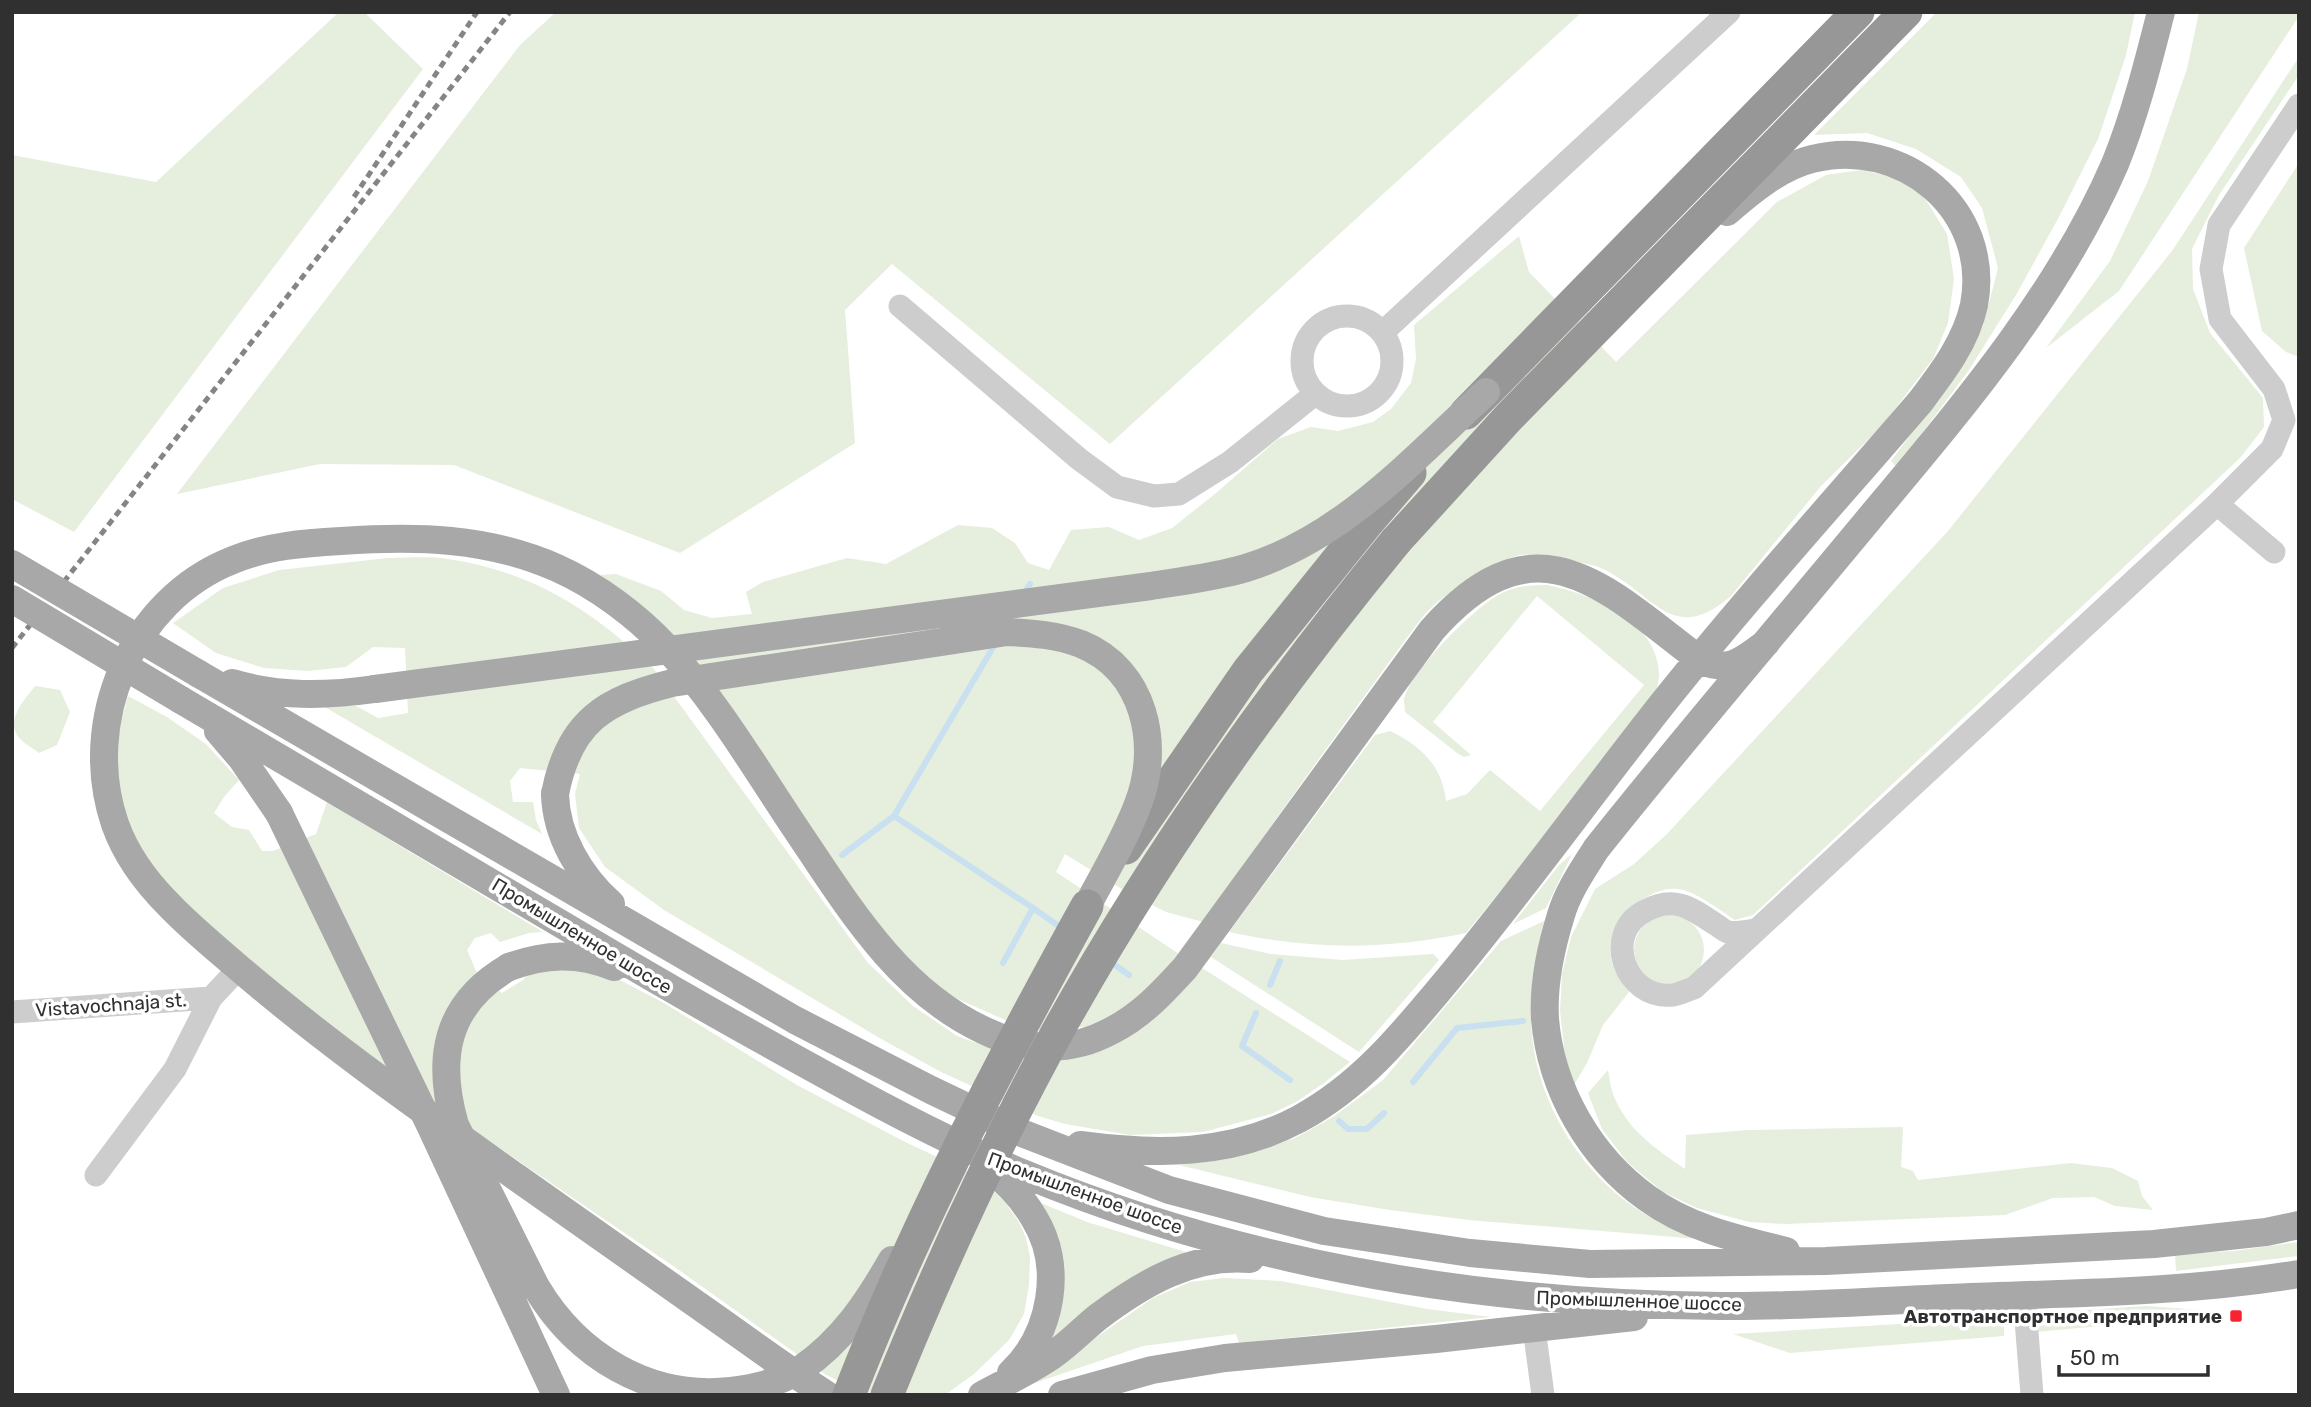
<svg xmlns="http://www.w3.org/2000/svg" width="2311" height="1407" viewBox="0 0 2311 1407" font-family="Rubik,sans-serif">
<style>
.green{fill:#e6eedd}
.lines{fill:none;stroke-linecap:round;stroke-linejoin:round}
.stream{stroke:#c8e0f0;stroke-width:6}
.minor{stroke:#cdcdcd;stroke-width:23}
.major{stroke:#a8a8a8;stroke-width:28}
.highway{stroke:#979797;stroke-width:33}
.rail{stroke:#858585;stroke-width:5;stroke-dasharray:7 5;stroke-linecap:butt}
.major-bridge{stroke:#a8a8a8;stroke-width:28}
.highway-bridge{stroke:#979797;stroke-width:33}
.poi-dot{fill:#f62431;stroke:#fff;stroke-width:2.5}
.labels{text-anchor:middle;dominant-baseline:central;stroke-width:7;stroke-linejoin:round;paint-order:stroke}
.street-label{font-size:19px;fill:#303030;stroke:#fff}
.poi-label{font-size:19px;font-weight:bold;fill:#303030;stroke:#fff;text-anchor:end}
</style>
<rect width="100%" height="100%" fill="#fff"/>
<path class="green" d="M 339,12 L 364,12 L 423,69 L 74,532 L 12,499 L 12,155 L 156,182 Z
M 556,12 L 1582,12 L 1110,444 L 892,264 L 845,310 L 855,443 L 680,553 L 454,465 L 320,464 L 177,494 L 520,45 Z
M 1937,12 L 2135,12 L 2126,55 L 2098,139 L 2060,215 L 2016,295 L 1969,370 L 1897,467 L 1891,461 L 1951,380 L 1983,326 L 1998,268 L 1982,208 L 1961,177 L 1916,149 L 1867,133 L 1814,135 Z
M 2199,12 L 2299,12 L 2299,16 L 2119,291 L 2046,348 L 2110,261 L 2148,181 L 2187,69 Z
M 2299,57 L 2299,75 L 2219,195 L 2192,249 L 2193,289 L 2210,333 L 2263,398 L 2264,427 L 2241,457 L 1753,915 L 1735,920 C 1720,910 1695,891 1678,889 C 1663,887 1648,895 1637,903 C 1604,928 1602,961 1629,992 L 1603,1025 L 1587,1063 L 1574,1085 L 1565,1055 L 1560,1011 L 1562,974 L 1571,937 L 1595,889 L 1634,864 L 1666,835 L 1948,531 L 2172,251 Z
M 2299,163 L 2299,357 L 2286,352 L 2262,331 L 2244,248 Z
M 1862,170 L 1899,179 L 1924,197 L 1947,234 L 1954,279 L 1948,323 L 1933,359 L 1881,427 L 1821,486 L 1731,596 C 1672,647 1654,593 1603,569 C 1588,562 1537,553 1520,555 C 1495,560 1443,594 1426,613 C 1404,640 1384,670 1363,698 C 1309,772 1256,847 1203,922 L 1166,912 L 1125,891 L 1065,854 L 1056,872 L 1179,954 L 1168,969 L 1122,1011 L 1094,1026 L 1041,1030 L 1005,1020 L 949,995 L 914,964 L 880,929 L 623,591 L 600,575 L 616,574 L 661,591 L 684,610 L 712,618 L 752,614 L 746,592 L 763,582 L 847,558 L 886,564 L 958,525 L 992,528 L 1015,543 L 1028,563 L 1049,570 L 1071,530 L 1109,527 L 1139,540 L 1172,528 L 1215,494 L 1278,439 L 1311,427 L 1338,431 L 1373,422 L 1391,409 L 1411,383 L 1416,359 L 1414,325 L 1519,236 L 1529,272 L 1616,362 L 1777,202 L 1826,175 Z
M 388,558 C 407,558 428,556 448,559 C 534,572 592,610 654,669 L 868,963 L 913,1006 L 957,1036 L 993,1049 L 1103,1050 L 1126,1039 L 1146,1025 L 1202,968 L 1350,1062 L 1324,1083 L 1296,1102 L 1271,1114 L 1203,1132 L 1130,1135 L 1065,1124 L 1038,1116 L 941,1072 L 883,1040 L 664,910 L 605,867 L 579,828 L 575,794 L 580,774 L 520,768 L 510,781 L 513,802 L 533,802 L 536,820 L 542,834 L 323,706 L 356,706 L 378,718 L 408,713 L 405,648 L 373,647 L 346,667 L 308,671 L 264,668 L 216,653 L 173,623 L 223,588 L 279,570 Z
M 1547,585 C 1591,594 1659,621 1659,675 C 1659,688 1652,699 1647,711 L 1466,933 C 1384,950 1312,950 1229,932 L 1375,735 L 1390,731 C 1421,746 1442,765 1446,801 L 1467,794 L 1490,770 L 1540,811 L 1644,685 L 1537,596 L 1433,722 L 1471,755 L 1464,757 L 1457,753 L 1405,712 C 1405,708 1404,705 1404,701 C 1406,675 1476,606 1500,594 C 1515,586 1531,585 1547,585 Z
M 35,686 L 60,690 L 70,712 L 57,745 L 39,753 C 33,748 21,742 17,735 C 7,718 25,699 35,686 Z
M 128,696 L 167,717 L 206,744 L 239,780 L 224,797 L 214,813 L 232,827 L 249,830 L 262,851 L 273,851 L 316,834 L 327,802 L 543,932 L 529,933 L 500,942 L 491,933 L 475,938 L 467,950 L 476,971 L 502,993 L 523,980 L 532,967 L 593,966 L 664,1003 L 797,1085 L 907,1143 L 965,1170 L 987,1184 L 1004,1201 L 1019,1222 L 1026,1238 L 1030,1257 L 1029,1285 L 1024,1314 L 1009,1340 L 974,1374 L 945,1395 L 869,1395 L 826,1375 L 676,1268 L 376,1064 L 189,910 L 146,865 L 123,819 L 115,775 L 118,733 Z
M 1572,854 L 1546,908 L 1513,924 L 1559,865 Z
M1634 950a35 35 0 1 1 70 0a35 35 0 1 1-70 0Z
M 1544,921 C 1536,955 1530,988 1531,1022 C 1534,1099 1580,1175 1645,1214 C 1661,1225 1680,1232 1698,1239 L 1469,1220 L 1390,1210 L 1310,1197 L 1179,1165 L 1222,1160 L 1261,1150 L 1295,1138 L 1333,1117 L 1383,1080 L 1501,941 Z
M 1221,943 L 1271,954 L 1343,960 L 1433,954 L 1439,960 L 1359,1052 L 1211,957 Z
M 1608,1070 C 1610,1080 1611,1092 1616,1101 C 1630,1132 1659,1151 1685,1169 L 1686,1135 L 1748,1130 L 1903,1127 L 1901,1167 L 1913,1171 L 1918,1180 L 2071,1163 L 2112,1168 L 2138,1181 L 2142,1196 L 2153,1210 L 2115,1206 L 2094,1197 L 2053,1198 L 2005,1215 L 1786,1224 L 1749,1222 L 1697,1208 L 1663,1192 L 1627,1162 L 1602,1129 L 1588,1093 Z
M 1041,1203 L 1087,1222 L 1186,1252 L 1038,1354 L 1055,1229 Z
M 2299,1242 L 2299,1256 L 2176,1271 L 2175,1254 L 2234,1251 Z
M 1224,1278 L 1281,1281 L 1427,1309 L 1491,1317 L 1239,1343 L 1236,1334 L 1143,1346 L 1026,1386 L 1153,1298 L 1190,1282 Z
M 2146,1306 L 2202,1310 L 2208,1316 L 2036,1332 C 2037,1321 2043,1316 2053,1312 Z
M 1984,1319 L 2004,1327 L 2004,1336 L 1790,1353 L 1733,1334 Z"/>
<g class="lines">
<path class="stream" d="M 1023,595 L 1030,584
M 894,816 L 1033,908 L 1003,963
M 842,855 L 894,816 L 995,644
M 1033,908 L 1063,929
M 1109,961 L 1129,975
M 1270,985 L 1280,961
M 1256,1013 L 1242,1046 L 1290,1080
M 1413,1082 L 1457,1028 L 1523,1021
M 1339,1121 L 1348,1129 L 1367,1129 L 1384,1113"/>
<path class="minor" d="M 900,306 L 1079,459 L 1117,487 L 1154,496 L 1179,494 L 1230,462 L 1315,394
M1302 361a45 45 0 1 1 90 0a45 45 0 1 1-90 0Z
M 1382,333 L 1729,12
M 2217,504 L 2274,552
M 1756,930 C 1747,931 1736,934 1728,932 C 1724,931 1719,926 1715,924 C 1691,908 1674,895 1645,911 C 1602,933 1624,1000 1673,995 C 1680,994 1687,990 1694,988 L 2217,504 L 2272,449 L 2284,420 L 2274,389 L 2220,319 L 2211,269 L 2219,225 L 2299,105
M 12,1012 L 211,998 L 239,968
M 96,1175 L 175,1069 L 211,998
M 2024,1295 L 2032,1395
M 1534,1328 L 1543,1395"/>
<path class="major" d="M 199,674 L 795,1020 L 931,1090 L 1019,1132 L 1169,1190 L 1324,1231 L 1470,1253 L 1590,1264 L 1826,1261 L 2154,1244 L 2266,1232 L 2299,1225
M 232,683 C 279,697 326,696 375,689
M 181,700 C 325,785 468,869 612,954 C 683,996 756,1037 829,1077 C 892,1112 956,1145 1022,1173 C 1244,1265 1482,1304 1721,1306 C 1796,1307 1872,1301 1948,1298 C 2065,1293 2183,1293 2299,1274
M 218,731 L 242,759 L 279,813
M 555,794 C 556,836 580,876 611,904
M 509,967 C 545,954 577,952 614,967
M 1080,1145 C 1155,1155 1230,1156 1299,1119 C 1362,1085 1404,1032 1449,978 C 1523,889 1591,794 1663,703 C 1745,600 1834,502 1920,402 C 1942,373 1966,342 1974,305 C 1992,210 1903,136 1812,159 C 1780,167 1751,191 1727,212
M 987,1166 C 1006,1181 1022,1197 1034,1218 C 1064,1266 1052,1334 1011,1373
M 1786,1251 C 1738,1239 1688,1228 1647,1198 C 1590,1157 1551,1090 1545,1019 C 1543,985 1551,947 1561,915 C 1568,891 1583,870 1596,849 C 1685,737 1778,629 1869,519 C 1960,410 2058,296 2115,164 C 2135,115 2148,63 2161,12
M 827,1395 C 789,1371 753,1344 716,1318 C 650,1271 583,1224 516,1177 C 419,1108 322,1040 233,963 C 211,944 189,926 169,905 C 146,882 126,855 115,824 C 80,722 131,600 233,560 C 267,546 304,543 341,541 C 416,536 487,537 557,568 C 597,586 636,615 666,647 C 715,700 754,766 794,826 C 846,903 896,989 983,1030 C 1026,1051 1068,1054 1111,1031 C 1141,1016 1163,992 1185,968 L 1432,630 C 1536,513 1603,586 1700,660 C 1729,674 1743,660 1766,643
M 982,1395 C 1006,1382 1030,1371 1053,1355 C 1069,1344 1083,1329 1098,1317 C 1143,1283 1192,1254 1250,1259
M 1062,1395 L 1152,1370 L 1225,1358 L 1436,1339 L 1634,1317"/>
<path class="highway" d="M 1466,413 L 1858,12
M 1396,541 L 1509,417 L 1906,12
M 1126,848 L 1248,671 L 1368,522 L 1410,473"/>
<path class="rail" d="M 354,197 L 477,12
M 12,648 L 510,12"/>
<path class="major-bridge" d="M 12,564 L 199,674
M 12,599 L 181,700
M 375,689 L 1151,586 C 1183,581 1216,577 1246,568 C 1343,538 1414,458 1486,392
M 555,794 C 569,721 605,700 672,683 L 1007,632 C 1033,633 1057,635 1081,644 C 1145,670 1161,745 1138,804 C 1125,839 1105,872 1087,906
M 279,813 L 430,1125 L 556,1395
M 509,967 C 445,1004 436,1059 455,1125 L 536,1287 C 577,1356 649,1400 731,1391 C 755,1388 781,1382 801,1369 C 843,1340 868,1302 892,1260"/>
<path class="highway-bridge" d="M 849,1395 C 915,1225 999,1065 1087,906
M 887,1395 C 938,1269 994,1146 1060,1027 C 1156,855 1271,693 1396,541"/>
</g>
<rect class="poi-dot" x="2229" y="1309" width="14" height="14" rx="3.5"/>
<g class="labels">
<g class="street-label">
<text transform="translate(582 936) rotate(31)">Промышленное шоссе</text>
<text transform="translate(111 1005) rotate(-4)">Vistavochnaja st.</text>
<text transform="translate(1085 1193) rotate(20)">Промышленное шоссе</text>
<text transform="translate(1639 1301) rotate(2)">Промышленное шоссе</text>
</g>
<g class="poi-label">
<text x="2222" y="1316">Автотранспортное предприятие</text>
</g>
</g>
<rect width="2311" height="1407" fill="none" stroke="#303030" stroke-width="28"/>
<path d="M2059 1365v10h149v-10" fill="none" stroke="#303030" stroke-width="3.5"/>
<text x="2070" y="1365" font-size="21" fill="#303030" stroke="#ffffff" stroke-width="5" paint-order="stroke">50 m</text>
</svg>
